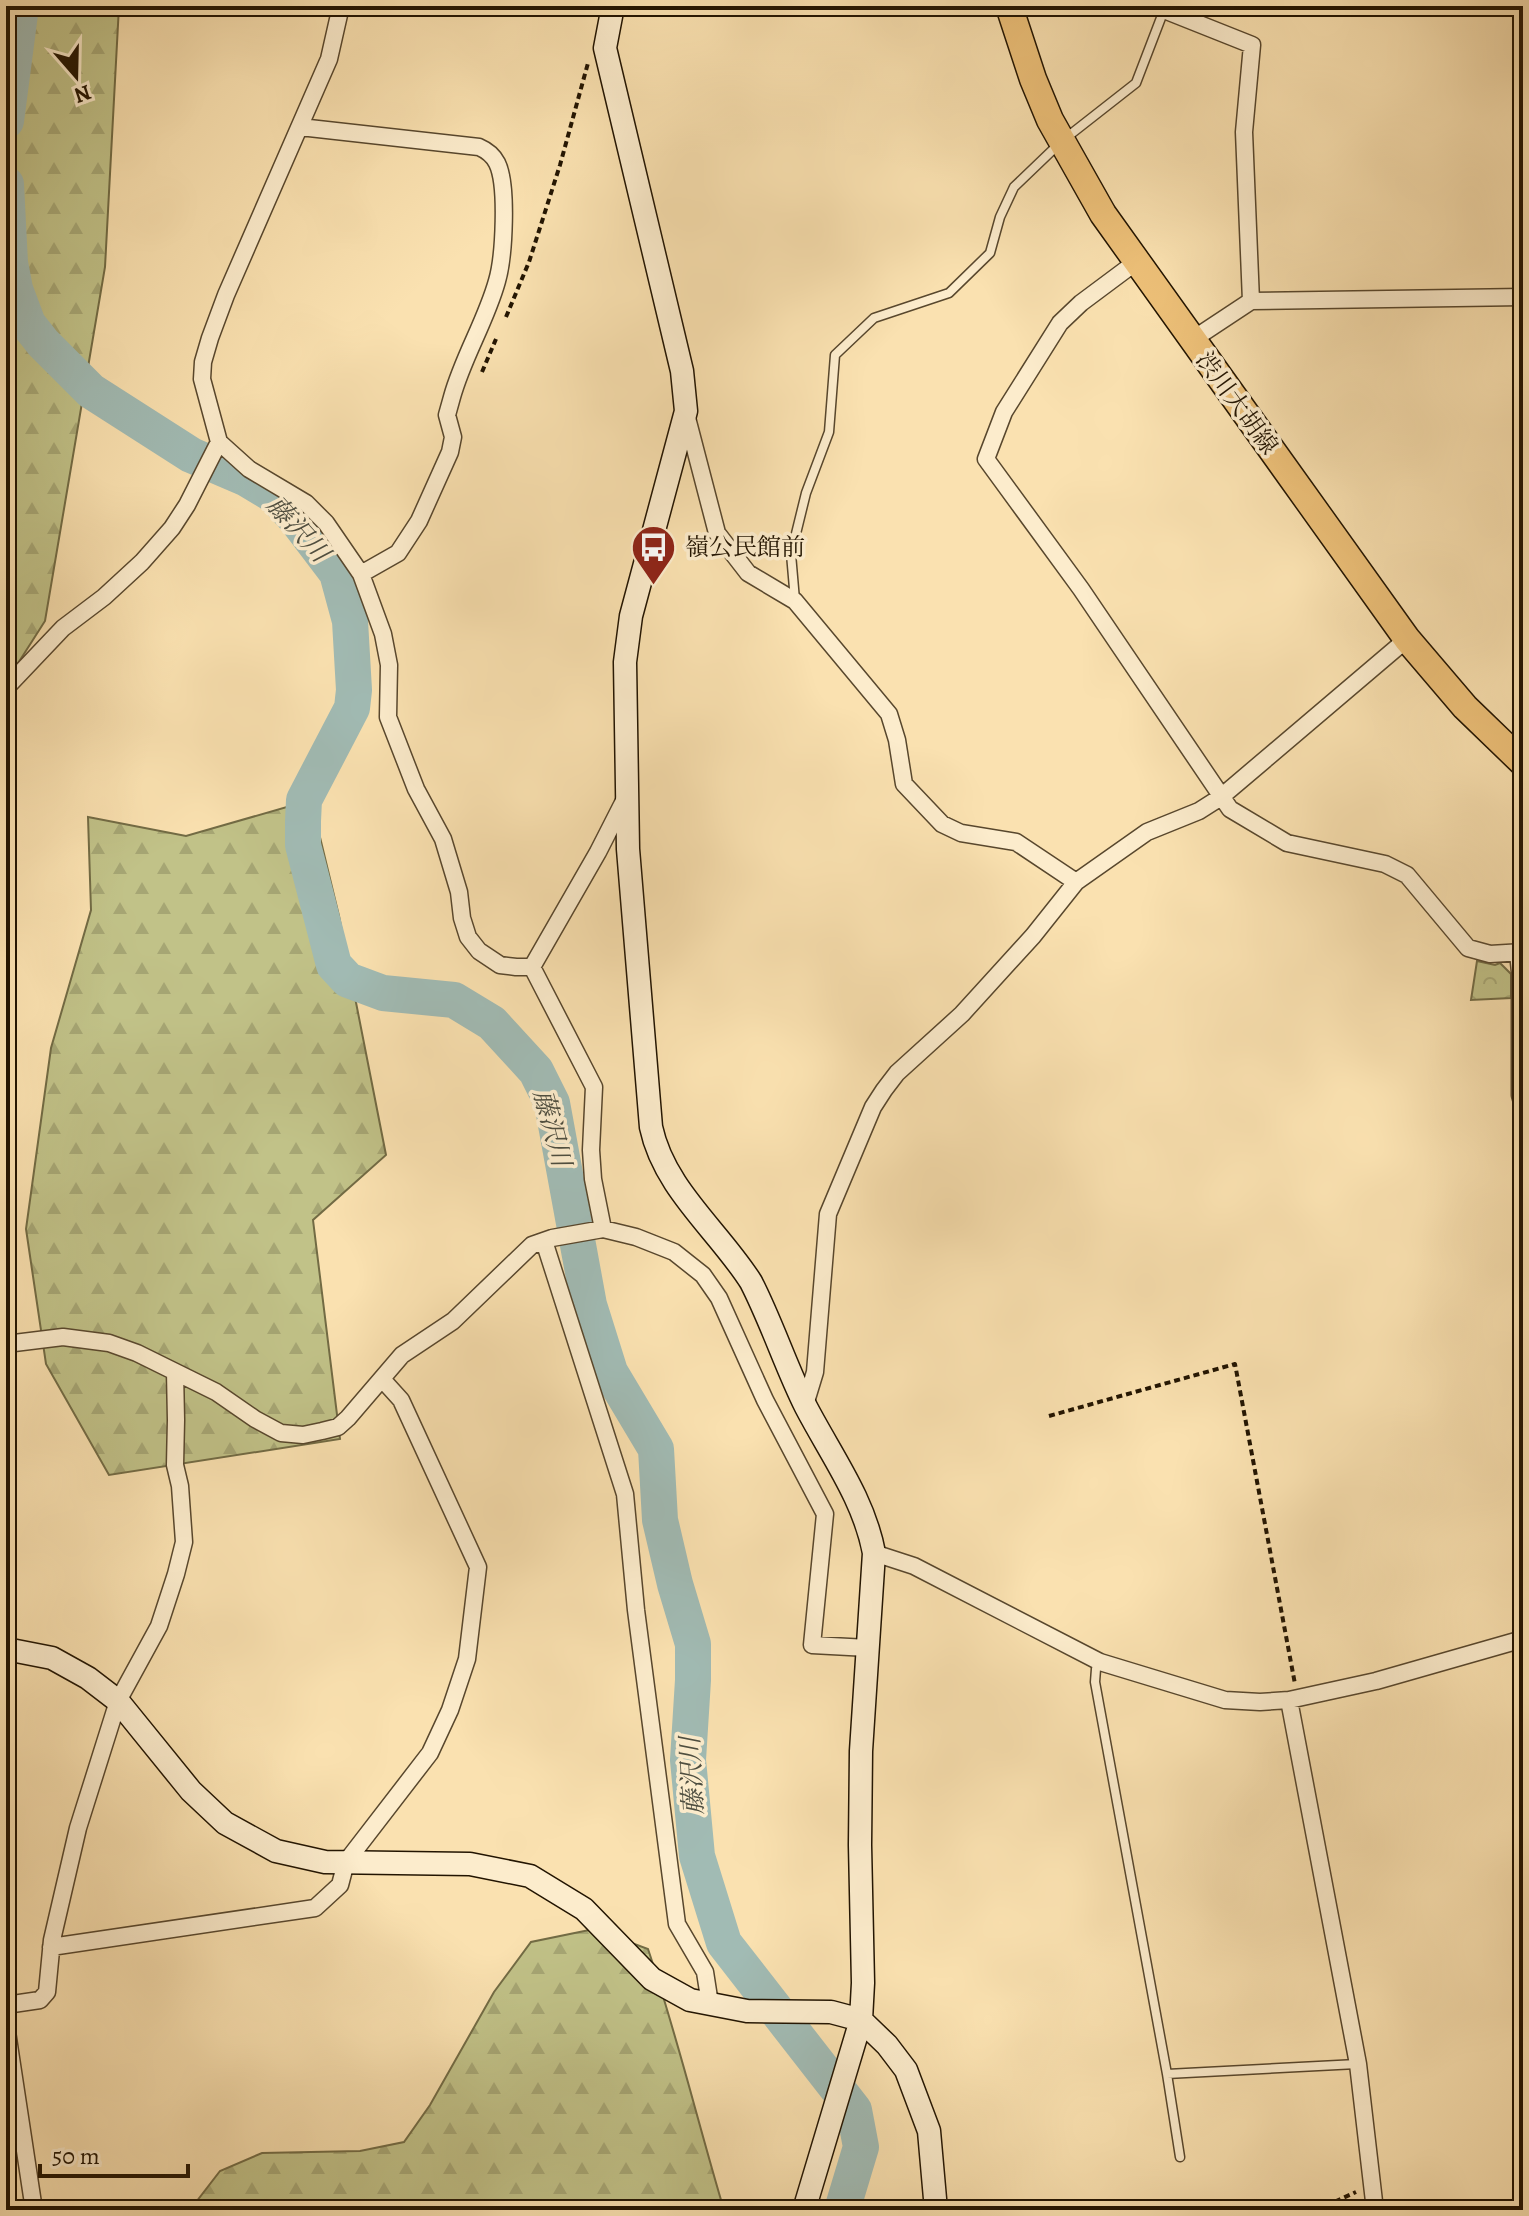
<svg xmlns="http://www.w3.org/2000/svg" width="1529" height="2216" viewBox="0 0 1529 2216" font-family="Alegreya,'Noto Serif JP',serif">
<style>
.forest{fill:url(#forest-firs);stroke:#726b44;stroke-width:2}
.park{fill:url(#park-crowns);stroke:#726b44;stroke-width:2}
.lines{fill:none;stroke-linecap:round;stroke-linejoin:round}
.river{stroke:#a1bbb4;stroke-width:36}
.lane-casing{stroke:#58472d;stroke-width:11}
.street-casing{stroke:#58472d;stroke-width:19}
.secondary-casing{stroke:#221401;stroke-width:25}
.primary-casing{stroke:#221401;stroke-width:29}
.path{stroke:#221401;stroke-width:4;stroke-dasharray:6 4;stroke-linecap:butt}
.lane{stroke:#fceccc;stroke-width:8}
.street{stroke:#fceccc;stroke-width:16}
.secondary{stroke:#fceccc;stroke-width:22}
.primary{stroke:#edc078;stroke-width:26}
.labels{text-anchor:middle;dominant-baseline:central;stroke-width:7;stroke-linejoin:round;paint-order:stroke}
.street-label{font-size:24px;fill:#221401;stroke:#fceccc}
.poi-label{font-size:24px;fill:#221401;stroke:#fceccc;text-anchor:start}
.water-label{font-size:26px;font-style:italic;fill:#4e4e40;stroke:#fceccc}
</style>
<defs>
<pattern id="forest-firs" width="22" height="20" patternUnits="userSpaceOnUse" patternTransform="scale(2)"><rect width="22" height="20" fill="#c1c288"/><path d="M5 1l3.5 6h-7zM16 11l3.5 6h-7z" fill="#a6a674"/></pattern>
<pattern id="park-crowns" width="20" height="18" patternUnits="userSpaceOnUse" patternTransform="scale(2)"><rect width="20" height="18" fill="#c1c288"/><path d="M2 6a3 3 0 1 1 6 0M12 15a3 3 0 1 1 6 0" fill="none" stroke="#a6a674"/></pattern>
</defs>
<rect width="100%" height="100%" fill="#fae1b0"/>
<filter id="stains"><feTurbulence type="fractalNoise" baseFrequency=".0025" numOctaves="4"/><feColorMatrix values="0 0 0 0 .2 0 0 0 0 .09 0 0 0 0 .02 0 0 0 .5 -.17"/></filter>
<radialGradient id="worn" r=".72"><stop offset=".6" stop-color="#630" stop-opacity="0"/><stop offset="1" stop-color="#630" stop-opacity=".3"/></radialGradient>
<path class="forest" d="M 6,6 L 119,6 L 105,267 L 45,621 L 6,682 Z
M 311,800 L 339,916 L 386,1155 L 313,1220 L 340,1439 L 109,1475 L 46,1364 L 26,1229 L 51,1048 L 91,910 L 88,817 L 186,836 Z
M 594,1929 L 648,1949 C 677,2035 698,2123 724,2210 L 190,2210 L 220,2171 L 262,2153 L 360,2151 L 404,2142 L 430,2105 L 494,1992 L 531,1942 Z"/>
<path class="park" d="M 1477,961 L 1495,965 L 1500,963 L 1511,974 L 1511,998 L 1471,1000 Z"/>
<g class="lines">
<path class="river" d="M 6,121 L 21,6
M 6,184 L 10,263 L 15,289 L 28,324 L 43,343 L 91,391 L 191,455 L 247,479 L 275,496 L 296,519 L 337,573 L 350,621 L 354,690 L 352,708 L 304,800 L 303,821 L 303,845 L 334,965 L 348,980 L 383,993 L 454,1000 L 492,1023 L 536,1071 L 552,1103 L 589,1305 L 610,1372 L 656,1449 L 660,1520 L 675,1584 L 693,1644 L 693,1680 L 688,1760 L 697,1856 L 724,1943 L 854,2110 L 861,2147 L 842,2210"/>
<defs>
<path id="lane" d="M 795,600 L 791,554 L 806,493 L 829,432 L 835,355 L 874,318 L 949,293 L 990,253 L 1000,217 L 1014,187 L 1062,141 L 1136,83 L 1164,10
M 1100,1662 L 1096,1669 L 1095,1682 L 1167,2074 L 1180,2157
M 1167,2074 L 1357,2064"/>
<path id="street" d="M 341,6 L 329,59 L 226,295 L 210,338 L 203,362 L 202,379 L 219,442 L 249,469 L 306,503 L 326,523 L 361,574 L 383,634 L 389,665 L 388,717 L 416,789 L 443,839 L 459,892 L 462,918 L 468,937 L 479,951 L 500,965 L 516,967 L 532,967 L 598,852 L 626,797
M 1164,6 L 1164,10 L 1252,45 L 1244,132 L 1251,301
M 300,127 L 479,147 C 486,150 493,155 497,163 C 508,185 504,257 497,281 C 486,321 463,357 452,397 L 447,415 L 453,437 L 450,452 L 419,521 L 398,553 L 361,574
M 1136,262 L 1081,303 L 1060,323 L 1004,412 L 986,459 L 1081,589 L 1230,809 L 1287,843 L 1385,864 L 1407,875 L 1468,948 L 1490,954 L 1523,952
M 1192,340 L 1251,301 L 1523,297
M 686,414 L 717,533 L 748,573 L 795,601 L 889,714 L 897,740 L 904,784 L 942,824 L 961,833 L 1016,842 L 1076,882
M 6,688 L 63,628 L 104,597 L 142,562 L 172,528 L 187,505 L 219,442
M 1518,953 L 1520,972 L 1520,1095 L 1523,1106
M 532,967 L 594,1087 L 591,1150 L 593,1179 L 603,1229
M 544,1241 L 625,1494 L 636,1610 L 677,1924 L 705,1972 L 710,2004
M 6,1344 L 63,1337 L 109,1343 L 137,1353 L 216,1392 L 255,1419 L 281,1433 L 303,1435 L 322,1431 L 338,1427 L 348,1418 L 402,1355 L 453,1321 L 532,1245 L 552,1238 L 603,1229 L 636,1237 L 674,1252 L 703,1275 L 719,1298 L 765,1400 L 825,1514 L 812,1645 L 868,1648
M 805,1405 L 815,1372 L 828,1214 L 873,1107 L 884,1090 L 897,1073 L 962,1014 L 1033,936 L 1076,882 L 1147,832 L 1199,811 L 1221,797 L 1407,639
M 874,1553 L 914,1566 L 1100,1662 L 1225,1700 L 1260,1702 L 1289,1700 L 1376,1681 L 1523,1639
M 1289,1700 L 1358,2064 L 1375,2210
M 51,1947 L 315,1908 L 340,1885 L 346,1862 L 430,1753 L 450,1710 L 467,1659 L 478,1567 L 401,1400 L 382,1379
M 6,2005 L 40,2000 L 47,1992 L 52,1940 L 78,1828 L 118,1701 L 159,1626 L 176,1574 L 184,1542 L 180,1486 L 175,1465 L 176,1420 L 175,1372
M 6,2025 L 34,2210"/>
<path id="secondary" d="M 613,6 L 605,48 L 682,371 L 686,411 L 631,616 L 625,662 L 628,849 L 651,1127 C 664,1189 719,1231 751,1282 C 772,1323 786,1367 806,1407 C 831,1455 864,1499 874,1553 L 861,1751 L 860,1845 L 863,1983 L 861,2020 L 804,2210
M 6,1649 L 52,1658 L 88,1678 L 118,1701 L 191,1791 L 225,1823 L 276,1851 L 325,1862 L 470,1864 L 530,1876 L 584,1909 L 652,1979 L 690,2000 L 747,2011 L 831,2012 L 861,2020 L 887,2045 L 906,2070 L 929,2131 L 936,2210"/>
<path id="primary" d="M 1009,6 L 1033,79 L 1050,120 L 1103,214 L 1407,639 L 1465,707 L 1523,763"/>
</defs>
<use href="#lane" class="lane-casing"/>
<use href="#street" class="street-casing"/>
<use href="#secondary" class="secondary-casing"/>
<use href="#primary" class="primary-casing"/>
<path class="path" d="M 506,317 L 529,262 L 560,165 L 588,63
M 482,372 L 496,339
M 1049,1416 L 1235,1364 L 1295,1684
M 1317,2210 L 1356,2192"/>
<use href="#lane" class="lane"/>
<use href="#street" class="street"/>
<use href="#secondary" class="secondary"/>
<use href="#primary" class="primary"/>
</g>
<defs>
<symbol id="bus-pin" viewBox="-11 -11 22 30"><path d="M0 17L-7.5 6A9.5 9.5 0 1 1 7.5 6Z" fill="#8f2418" stroke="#fceccc"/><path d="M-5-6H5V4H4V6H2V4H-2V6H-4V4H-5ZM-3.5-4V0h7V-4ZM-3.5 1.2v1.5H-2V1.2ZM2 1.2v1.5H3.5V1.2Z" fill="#fff"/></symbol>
</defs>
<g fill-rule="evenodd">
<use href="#bus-pin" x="628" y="522" width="51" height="69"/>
</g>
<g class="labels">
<g class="street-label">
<text transform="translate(1237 403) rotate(54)">渋川大胡線</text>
</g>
<g class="poi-label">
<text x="685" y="547">嶺公民館前</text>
</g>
<g class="water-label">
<text transform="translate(298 529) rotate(48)">藤沢川</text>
<text transform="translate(552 1128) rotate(75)">藤沢川</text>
<text transform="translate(692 1776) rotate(-93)">藤沢川</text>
</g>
</g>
<rect width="1529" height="2216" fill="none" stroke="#fae1b0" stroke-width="32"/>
<rect x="8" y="8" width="1513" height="2200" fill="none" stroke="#221401" stroke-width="4"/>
<rect x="16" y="16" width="1497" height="2184" fill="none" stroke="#221401" stroke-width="2"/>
<g transform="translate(76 76) rotate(160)" stroke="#fceccc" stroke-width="6" paint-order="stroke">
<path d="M0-6L14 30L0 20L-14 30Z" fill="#221401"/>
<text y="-12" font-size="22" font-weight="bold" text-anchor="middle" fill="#221401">N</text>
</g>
<path d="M40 2164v12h148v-12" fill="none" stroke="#221401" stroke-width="4"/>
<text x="52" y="2164" font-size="24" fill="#221401" stroke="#fceccc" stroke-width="6" paint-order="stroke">50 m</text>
<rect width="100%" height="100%" filter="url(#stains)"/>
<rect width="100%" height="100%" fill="url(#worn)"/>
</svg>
